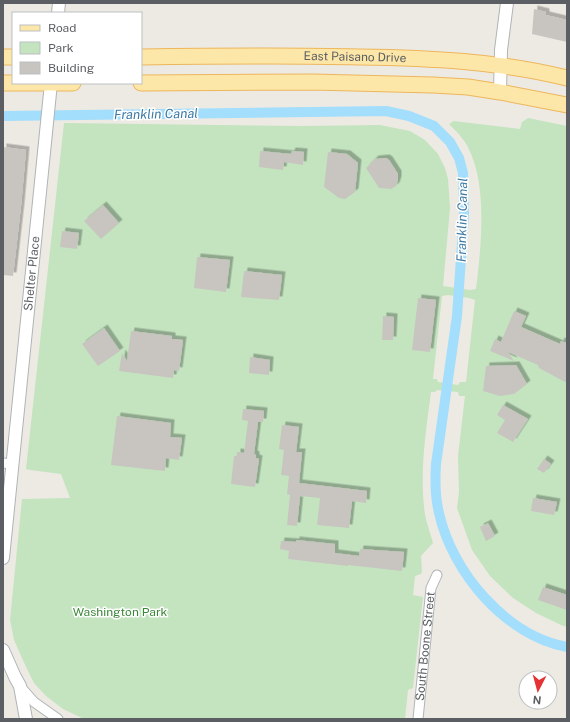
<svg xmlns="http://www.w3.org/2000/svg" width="570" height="722" viewBox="0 0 570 722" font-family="'Public Sans',sans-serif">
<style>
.park{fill:#c3e4bf;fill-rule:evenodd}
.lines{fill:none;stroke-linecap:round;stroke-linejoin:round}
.canal{stroke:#a3defc;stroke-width:10}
.building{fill:#c8c5c0;filter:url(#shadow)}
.minor-casing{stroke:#b0b4b8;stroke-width:11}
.tertiary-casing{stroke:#b0b4b8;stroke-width:14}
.primary-casing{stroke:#edb65c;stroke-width:17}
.minor{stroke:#fff;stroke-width:9}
.tertiary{stroke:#fff;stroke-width:12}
.primary{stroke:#fde7a8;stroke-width:15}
.labels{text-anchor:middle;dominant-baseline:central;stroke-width:3;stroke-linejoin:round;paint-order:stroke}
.street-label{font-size:12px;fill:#5b5f63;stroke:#fff}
.park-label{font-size:12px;fill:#3b8538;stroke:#fff}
.water-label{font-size:13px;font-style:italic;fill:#3e7aa5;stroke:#fff}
</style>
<defs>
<filter id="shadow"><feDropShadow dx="3.5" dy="-3.5" stdDeviation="0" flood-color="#0004"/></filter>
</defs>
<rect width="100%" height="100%" fill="#edeae3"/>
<path class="park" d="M 528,118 L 567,126 L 567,627 L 561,625 L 536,613 L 513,598 L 490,576 L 472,550 L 457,508 L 459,492 L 458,456 L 465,396 L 459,396 L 458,392 L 437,390 L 435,392 L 431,392 C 426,431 420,468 424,507 C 425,519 430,532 433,543 L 421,556 L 422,571 L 421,574 L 415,576 L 413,595 L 423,597 L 413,688 L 408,690 L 405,719 L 84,719 L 63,709 L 46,696 L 34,683 L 26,667 L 14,640 L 10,620 L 22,499 L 70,498 L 61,474 L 30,470 L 26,469 L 64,123 L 301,126 L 380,125 L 410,131 L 425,140 L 438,154 L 445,168 L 448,179 L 450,208 L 443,286 L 470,290 L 476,289 C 481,249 487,191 471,154 C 467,142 458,133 449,124 L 454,121 L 520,129 L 522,122 ZM 448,295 L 469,298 L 475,300 L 466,382 L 460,382 L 458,385 L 438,382 L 437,379 L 433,379 L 442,296 Z"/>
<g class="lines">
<path class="canal" d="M 3,116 L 386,111 L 409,116 L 434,126 L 450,142 L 459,158 L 463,173 L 464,215 L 457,316 L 436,464 C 435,480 435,497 439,513 C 452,572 506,636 567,647"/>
</g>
<path class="building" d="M 534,9 L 546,12 L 546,15 L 567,20 L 567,42 L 532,34 Z
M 3,147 L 26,150 L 21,206 L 13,276 L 3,275 Z
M 260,151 L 291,154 L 292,151 L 304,152 L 303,165 L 284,162 L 283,170 L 259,167 Z
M 328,152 L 347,154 L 358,163 L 355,192 L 345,199 L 339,198 L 324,187 Z
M 386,158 L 389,160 L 398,174 L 398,180 L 396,186 L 391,189 L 379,188 L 366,168 L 375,159 Z
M 103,205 L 119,223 L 101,239 L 84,221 Z
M 62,231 L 79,233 L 77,249 L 60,247 Z
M 197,257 L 230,260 L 226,292 L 194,288 Z
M 244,271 L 282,275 L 279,300 L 241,297 Z
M 418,298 L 436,300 L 430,352 L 412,350 Z
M 514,311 L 526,316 L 521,327 L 560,344 L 561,341 L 567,343 L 567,383 L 539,368 L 538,365 L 508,352 L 514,361 L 490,351 L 495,339 L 501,342 Z
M 383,316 L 394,317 L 393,340 L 382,340 Z
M 104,328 L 120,351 L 98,366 L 82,344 Z
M 131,331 L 172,336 L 172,339 L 183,340 L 179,371 L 174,370 L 173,378 L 119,371 L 122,353 L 127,361 Z
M 250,357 L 270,360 L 269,375 L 249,373 Z
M 516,365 L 527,384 L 514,394 L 500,396 L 483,391 L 486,366 Z
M 503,405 L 528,419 L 513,442 L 497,433 L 505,420 L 497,415 Z
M 243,409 L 264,411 L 263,422 L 258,422 L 254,454 L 256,455 L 256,458 L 259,459 L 255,487 L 231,484 L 234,456 L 237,456 L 237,452 L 244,453 L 248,421 L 242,420 Z
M 117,416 L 171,423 L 170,437 L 182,438 L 179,460 L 166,458 L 165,471 L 111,465 Z
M 282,425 L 299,427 L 296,452 L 302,452 L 299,483 L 367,491 L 366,503 L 352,501 L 349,528 L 317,525 L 320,498 L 300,496 L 297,526 L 287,525 L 290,495 L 287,494 L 289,476 L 281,475 L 284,450 L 279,449 Z
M 544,459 L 551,464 L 544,473 L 537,469 Z
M 533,498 L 557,502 L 554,515 L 531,511 Z
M 488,523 L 495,536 L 486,541 L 480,527 Z
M 296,540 L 335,544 L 335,553 L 359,556 L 360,549 L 404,552 L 402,571 L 348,565 L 348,566 L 288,559 L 289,551 L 280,549 L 281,541 L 296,542 Z
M 543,587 L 567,595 L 567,610 L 538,600 Z"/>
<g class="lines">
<defs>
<g id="minor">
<path d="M 3,463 L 12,464"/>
<path d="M 20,686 L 34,702 L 58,719"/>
<path id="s1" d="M 418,719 L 431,588 L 437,575"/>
</g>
<g id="tertiary">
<path d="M 58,13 L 59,3"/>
<path d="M 500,92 L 501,50 L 507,3"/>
<path id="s2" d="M 3,558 L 51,83"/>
<path d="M 3,650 L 15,677 L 20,686 L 26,719"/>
</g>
<g id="primary">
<path d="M 3,57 L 13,57"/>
<path id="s3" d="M 141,57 C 214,56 287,55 359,57 C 429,58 499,61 567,78"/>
<path d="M 3,83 L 73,83"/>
<path d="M 141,83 L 313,82 L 433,85 L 468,87 L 500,92 L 567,105"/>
</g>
</defs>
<use href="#minor" class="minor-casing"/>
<use href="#tertiary" class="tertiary-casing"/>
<use href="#primary" class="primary-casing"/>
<use href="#minor" class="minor"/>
<use href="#tertiary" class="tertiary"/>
<use href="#primary" class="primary"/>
</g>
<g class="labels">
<g class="street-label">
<text stroke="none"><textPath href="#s3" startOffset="214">East Paisano Drive</textPath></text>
<text stroke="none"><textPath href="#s2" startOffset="286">Shelter Place</textPath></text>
<text stroke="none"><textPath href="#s1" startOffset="73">South Boone Street</textPath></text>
</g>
<g class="park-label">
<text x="120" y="612">Washington Park</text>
</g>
<g class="water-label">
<text transform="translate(156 114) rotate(-1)">Franklin Canal</text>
<text transform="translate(462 220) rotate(-89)">Franklin Canal</text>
</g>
</g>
<rect width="570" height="722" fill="none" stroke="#5b5f63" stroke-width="8"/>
<rect x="12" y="12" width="130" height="72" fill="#ffffff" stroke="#bdbfc1"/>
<rect x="20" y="25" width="20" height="6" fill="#fde7a8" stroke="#bdbfc1"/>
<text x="48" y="32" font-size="12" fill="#5b5f63">Road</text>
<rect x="20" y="42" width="20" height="12" fill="#c3e4bf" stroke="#bdbfc1"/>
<text x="48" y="52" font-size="12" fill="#5b5f63">Park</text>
<rect x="20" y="62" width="20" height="12" fill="#c8c5c0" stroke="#bdbfc1"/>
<text x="48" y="72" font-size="12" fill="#5b5f63">Building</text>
<g transform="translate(538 690) rotate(186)"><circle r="19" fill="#ffffff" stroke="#bdbfc1"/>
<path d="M0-3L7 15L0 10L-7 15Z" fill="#e43235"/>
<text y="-6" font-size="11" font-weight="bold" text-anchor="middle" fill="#5b5f63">N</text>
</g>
</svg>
